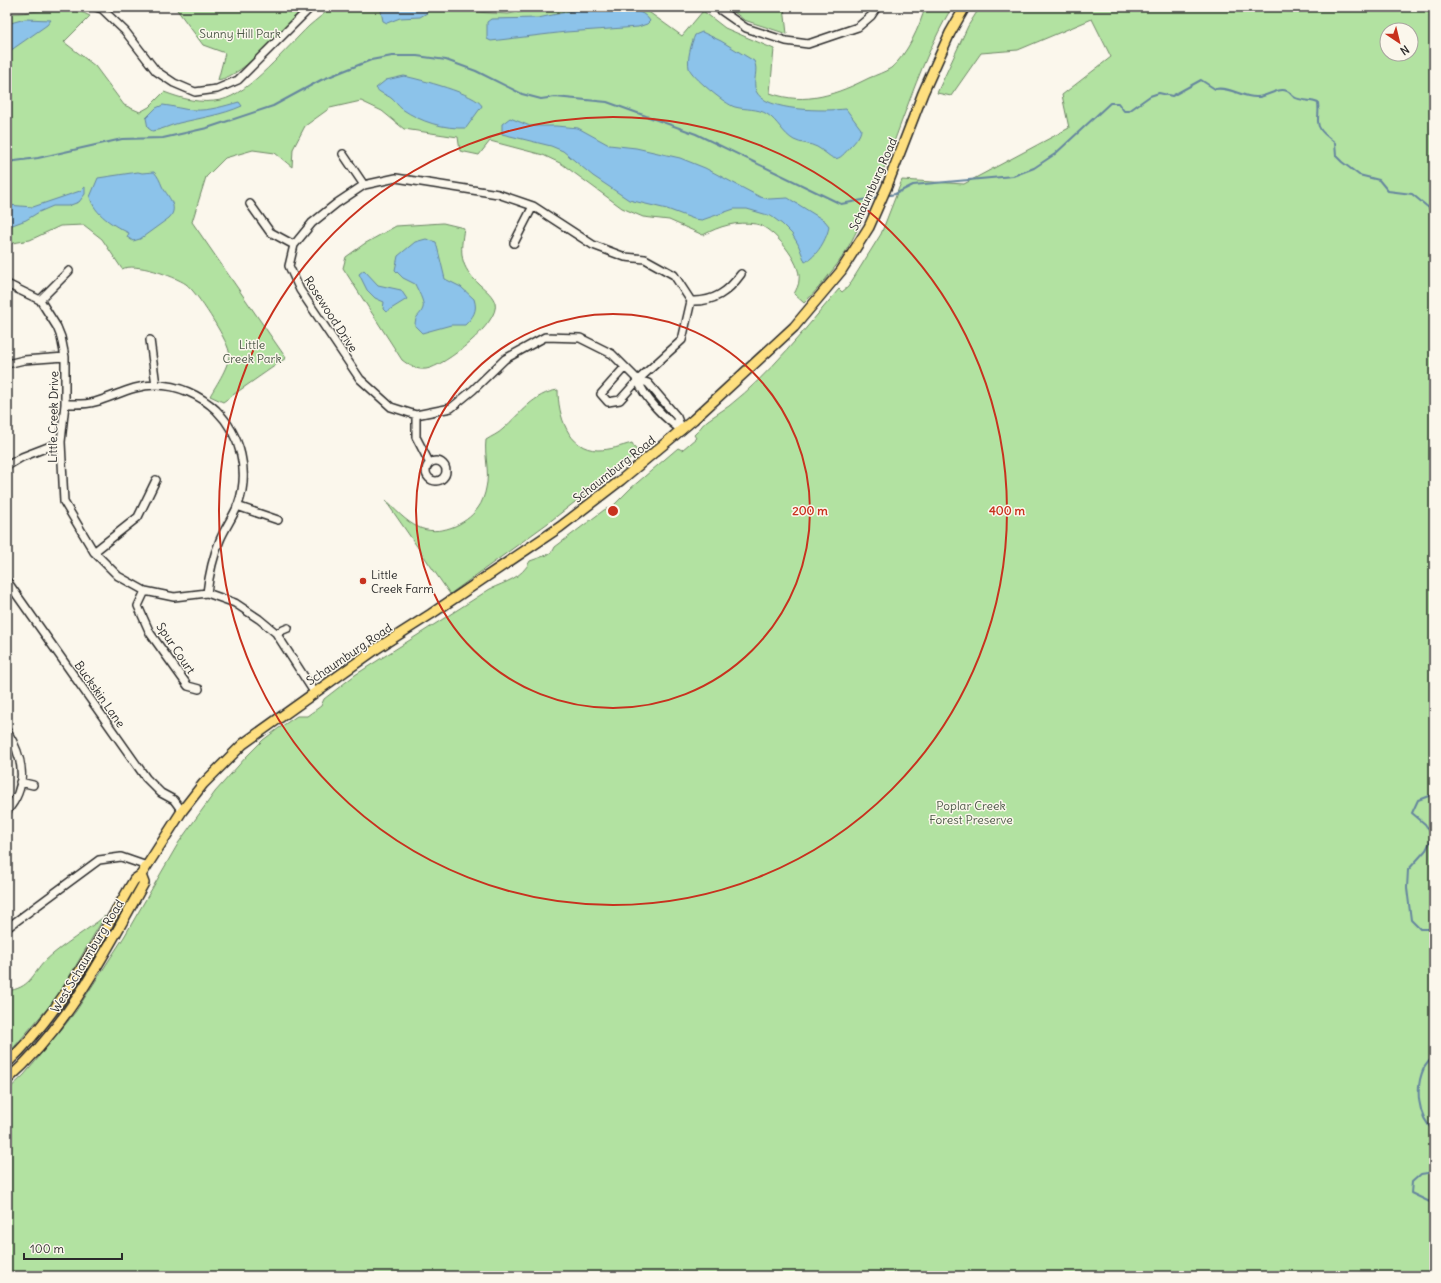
<svg xmlns="http://www.w3.org/2000/svg" width="1441" height="1283" viewBox="0 0 1441 1283" font-family="Delius,sans-serif">
<style>
.green{fill:#b2e2a1;stroke:#6e8666;fill-rule:evenodd}
.water{fill:#8cc3ea;stroke:#65869e}
.lines{fill:none;stroke-linecap:round;stroke-linejoin:round}
.stream{stroke:#65869e;stroke-width:2}
.minor-casing{stroke:#2b2b2b;stroke-width:10}
.major-casing{stroke:#2b2b2b;stroke-width:12}
.minor{stroke:#fbf7ec;stroke-width:7}
.major{stroke:#fedf80;stroke-width:9}
.ring{fill:none;stroke:#c8321e;stroke-width:2}
.poi-dot{fill:#c8321e;stroke:#fbf7ec;stroke-width:1.5}
.labels{text-anchor:middle;dominant-baseline:central;stroke-width:3;stroke-linejoin:round;paint-order:stroke}
.park-label{font-size:12px;fill:#4d5948;stroke:#fbf7ec}
.street-label{font-size:12px;fill:#2b2b2b;stroke:#fbf7ec}
.poi-label{font-size:12px;fill:#2b2b2b;stroke:#fbf7ec;text-anchor:start}
.centre{fill:#c8321e;stroke:#fbf7ec;stroke-width:2}
.ring-label{font-size:12px;text-anchor:middle;font-weight:bold;fill:#c8321e;stroke:#fbf7ec;stroke-width:3;stroke-linejoin:round;paint-order:stroke}
</style>
<rect width="100%" height="100%" fill="#fbf7ec"/>
<filter id="ink" filterUnits="userSpaceOnUse"><feTurbulence type="fractalNoise" baseFrequency=".025" numOctaves="2"/><feDisplacementMap in="SourceGraphic" scale="8" xChannelSelector="R" yChannelSelector="G"/><feConvolveMatrix kernelMatrix="1 2 1 2 8 2 1 2 1" color-interpolation-filters="sRGB"/></filter>
<g filter="url(#ink)">
<path class="green" d="M 175,7 L 304,7 C 283,28 246,75 218,80 L 225,53 L 203,45 Z
M 332,7 L 474,7 L 475,12 L 508,14 L 551,7 L 640,7 L 646,10 L 682,36 L 703,11 L 725,28 L 774,49 L 770,93 C 806,106 837,94 869,78 C 876,75 885,72 891,68 C 907,55 920,26 925,7 L 952,7 C 914,72 897,145 865,213 C 856,233 846,254 832,271 C 824,282 814,293 804,303 L 794,294 C 796,290 799,285 799,280 C 802,263 773,227 756,224 C 736,221 720,226 703,235 L 669,220 L 643,217 L 622,208 L 562,164 L 543,155 L 490,141 L 479,155 L 460,151 L 458,137 L 404,129 L 382,111 L 361,101 L 330,108 L 305,126 L 293,149 L 292,167 L 275,153 L 253,150 L 225,158 L 206,177 L 192,222 L 286,358 L 223,402 L 210,396 C 216,385 231,364 229,351 C 226,338 197,292 186,284 C 174,276 135,262 122,269 L 102,239 L 84,225 L 60,226 L 30,240 L 7,244 L 7,13 C 37,15 62,1 90,16 L 64,42 L 95,66 L 124,105 L 140,112 L 149,107 L 164,92 C 183,99 200,104 221,100 C 249,94 287,47 309,26 C 316,20 325,13 332,7 Z
M 728,7 L 784,7 L 787,34 L 744,20 Z
M 980,7 L 1434,7 L 1434,1276 L 7,1276 L 7,1091 L 24,1075 L 39,1057 L 34,1050 L 61,1030 L 76,1011 L 124,937 L 179,842 L 215,792 L 246,757 L 263,740 L 279,728 L 297,716 L 307,716 L 321,706 L 324,699 L 355,675 L 490,589 C 505,582 522,578 530,561 L 547,555 L 553,551 L 555,547 L 604,510 L 613,506 L 631,488 L 678,448 L 682,450 L 696,438 L 694,435 C 699,431 702,424 708,420 C 715,415 722,411 729,406 C 771,373 804,330 839,289 L 842,292 L 848,287 L 881,234 L 902,180 L 964,184 L 1069,128 L 1062,95 L 1111,57 L 1092,19 L 1018,50 L 981,53 L 951,96 L 937,93 L 968,26 ZM 1387,30 L 1411,30 L 1411,54 L 1387,54 Z
M 443,223 L 464,228 C 460,253 459,266 480,285 C 486,290 493,296 495,303 C 501,322 444,367 426,369 C 416,370 410,366 402,360 L 343,268 L 346,257 L 364,244 L 396,226 Z
M 558,390 C 558,415 568,450 598,450 C 610,450 621,446 632,443 L 638,453 L 548,523 L 450,594 L 385,500 C 395,509 406,522 418,527 C 438,537 466,525 478,508 C 482,503 485,494 486,488 C 490,472 484,456 486,440 C 492,436 498,434 503,429 C 520,414 534,393 558,390 Z
M 105,916 L 58,996 L 9,1053 L 7,1049 L 7,991 C 30,988 32,975 45,961 C 62,945 86,931 105,916 Z"/>
<path class="water" d="M 389,7 L 423,7 L 426,9 L 427,13 L 420,17 L 400,18 L 387,23 L 383,21 L 381,11 Z
M 591,7 C 607,7 640,4 650,21 L 647,24 L 638,27 L 566,32 L 491,41 L 487,39 L 487,22 L 491,19 L 538,18 Z
M 25,19 L 51,20 L 47,25 L 7,53 L 7,24 Z
M 702,32 L 721,41 L 754,61 C 759,70 752,81 756,91 C 765,112 826,111 846,109 L 861,129 C 861,135 855,142 850,147 C 834,167 834,157 817,147 C 810,143 801,144 794,140 C 783,134 778,121 767,114 C 757,108 746,110 735,107 C 726,105 691,76 689,68 C 687,59 691,44 695,35 Z
M 404,76 C 418,79 477,94 482,106 L 466,128 C 444,129 421,122 402,109 C 398,106 395,101 391,98 C 387,95 379,93 376,88 L 386,80 Z
M 239,102 L 242,106 C 222,115 200,118 179,123 C 170,125 162,130 152,131 L 148,128 L 146,118 L 156,108 L 163,105 C 174,106 183,110 194,110 C 209,111 224,106 239,102 Z
M 510,118 L 530,126 L 556,126 L 578,128 L 609,145 L 636,148 L 680,158 L 705,168 L 760,197 L 769,199 L 788,198 L 825,221 L 829,226 C 828,237 816,258 805,262 L 798,244 L 792,234 L 782,224 L 771,216 L 747,209 L 734,209 L 702,220 L 694,219 L 667,209 L 629,200 L 593,176 L 563,151 L 551,146 L 502,134 L 502,124 Z
M 138,172 L 142,173 L 154,172 C 158,176 160,181 162,186 C 167,196 180,207 169,218 L 140,239 L 133,241 L 127,237 L 129,233 C 114,226 94,214 90,197 L 98,178 Z
M 85,187 L 85,194 L 79,202 L 68,206 L 53,206 L 39,212 L 26,220 L 7,227 L 7,205 L 33,207 L 80,191 Z
M 426,239 L 436,242 L 445,279 L 461,287 L 474,299 C 478,311 473,317 465,325 L 451,325 L 422,333 L 415,326 C 415,314 420,317 423,308 C 425,302 417,289 415,284 L 403,278 L 395,270 L 398,256 L 415,242 Z
M 364,270 L 378,285 L 401,290 L 407,299 L 386,312 L 383,309 L 384,302 L 375,298 L 367,290 L 359,274 Z"/>
<g class="lines">
<path class="stream" d="M 7,162 L 38,158 L 122,139 L 163,138 L 207,128 L 273,106 L 321,80 L 371,60 L 392,56 L 417,56 L 446,60 L 476,71 L 522,94 L 541,99 L 555,97 L 607,102 L 696,134 L 841,204 L 879,197
M 885,196 L 895,194 L 913,185 L 1013,176 L 1034,168 L 1055,154 L 1110,103 L 1118,103 L 1124,111 L 1129,111 L 1150,96 L 1159,93 L 1172,96 L 1201,80 L 1215,89 C 1229,86 1243,98 1257,97 C 1267,97 1278,87 1287,91 C 1290,92 1292,96 1294,97 C 1302,102 1310,99 1318,103 C 1319,110 1318,114 1318,120 C 1317,131 1328,136 1335,143 L 1336,156 L 1342,162 L 1359,175 L 1379,180 L 1388,191 L 1412,194 L 1429,208 L 1434,217
M 1434,794 L 1418,800 L 1412,813 L 1425,824 L 1433,836 L 1426,850 L 1408,870 L 1407,888 L 1411,920 L 1420,929 L 1434,929
M 1434,971 L 1432,973 L 1434,981
M 1434,1056 C 1431,1059 1427,1063 1424,1068 C 1415,1087 1417,1116 1434,1131
M 1434,1172 L 1421,1174 L 1412,1182 L 1411,1193 L 1434,1204
M 1432,1276 L 1430,1251 L 1434,1241"/>
<defs>
<path id="minor" d="M 96,7 L 102,9 L 125,31 L 156,71 L 174,83 L 195,92 L 217,89 L 238,80 L 311,7
M 716,7 L 746,28 L 786,41 L 808,44 L 858,27 L 871,16 L 877,7
M 343,154 L 364,185
M 396,178 L 498,194 L 533,206 L 593,245 L 625,257 L 645,259 L 674,275 L 691,301 L 682,340 L 638,380 L 612,354 L 580,338 L 545,337 L 505,359 L 473,390 L 451,408 L 416,415 L 391,407 L 360,379 L 300,290 L 289,266 L 294,245 L 312,223 L 337,203 L 364,185 Z
M 250,204 L 270,232 L 294,245
M 514,243 L 533,206
M 7,284 L 40,300 L 57,327 L 61,337 L 65,357 L 65,404 L 61,442 L 64,502 L 94,552 L 118,576 L 145,591 L 174,597 L 207,593 L 235,603 L 259,619 L 276,633 L 314,692
M 40,300 L 69,271
M 691,301 C 714,302 728,292 741,274
M 150,340 L 156,385
M 7,364 L 24,360 L 65,357
M 624,368 L 601,394 L 608,402 L 620,400 L 638,380
M 638,380 L 648,383 L 677,417 L 682,430
M 638,380 C 643,397 667,421 682,430
M 65,404 C 75,404 85,405 95,402 C 116,396 133,385 156,385 C 178,385 200,395 216,410 C 241,435 250,472 238,505 C 233,517 225,528 220,540 C 213,557 209,575 207,593
M 416,415 L 416,437 L 429,462
M426 471a10 10 0 1 1 20 0a10 10 0 1 1-20 0Z
M 7,466 L 22,457 L 61,442
M 237,506 L 278,520
M 94,552 L 138,517 L 156,480
M 7,581 L 146,778 L 161,793 L 174,800 L 182,811
M 145,591 L 138,606 L 150,633 L 188,686 L 199,689
M 276,633 L 288,628
M 7,731 C 23,757 29,786 7,811
M 20,782 L 33,785
M 7,928 L 99,860 L 121,857 L 147,866"/>
<path id="major" d="M 7,1063 C 62,1011 96,944 134,880 L 141,875 L 182,811 L 203,784 L 243,744 L 376,649 L 431,614 L 560,527 L 621,480 L 693,420 L 794,327 L 841,271 L 869,227 L 887,186 L 923,93 L 950,33 L 965,7
M 7,1080 C 68,1026 105,953 144,883 L 141,875"/>
</defs>
<use href="#minor" class="minor-casing"/>
<use href="#major" class="major-casing"/>
<use href="#minor" class="minor"/>
<use href="#major" class="major"/>
</g>
</g>
<g class="ring">
<circle cx="613" cy="511" r="197"/>
<circle cx="613" cy="511" r="394"/>
</g>
<circle class="poi-dot" cx="363" cy="581" r="4"/>
<g class="labels">
<g class="park-label">
<text x="240" y="33">Sunny Hill Park</text>
<text x="252" y="344">Little<tspan x="252" dy="14">Creek Park</tspan></text>
<text x="971" y="805">Poplar Creek<tspan x="971" dy="14">Forest Preserve</tspan></text>
</g>
<g class="street-label">
<text transform="translate(873 184) rotate(-66)">Schaumburg Road</text>
<text transform="translate(331 314) rotate(57)">Rosewood Drive</text>
<text transform="translate(53 417) rotate(-89)">Little Creek Drive</text>
<text transform="translate(614 469) rotate(-38)">Schaumburg Road</text>
<text transform="translate(176 648) rotate(56)">Spur Court</text>
<text transform="translate(349 654) rotate(-34)">Schaumburg Road</text>
<text transform="translate(100 694) rotate(55)">Buckskin Lane</text>
<text transform="translate(87 956) rotate(-59)">West Schaumburg Road</text>
</g>
<g class="poi-label">
<text x="371" y="574">Little<tspan x="371" dy="14">Creek Farm</tspan></text>
</g>
</g>
<circle cx="613" cy="511" r="6" class="centre"/>
<g class="ring-label">
<text x="810" y="515">200 m</text>
<text x="1007" y="515">400 m</text>
</g>
<rect width="1441" height="1283" fill="none" stroke="#fbf7ec" stroke-width="24"/>
<rect x="12" y="12" width="1417" height="1259" fill="none" stroke="#2b2b2b" stroke-width="1.5" filter="url(#ink)"/>
<g transform="translate(1399 42) rotate(145)"><circle r="19" fill="#fbf7ec" stroke="#a8a59f"/>
<path d="M0-3L7 15L0 10L-7 15Z" fill="#c8321e"/>
<text y="-6" font-size="11" font-weight="bold" text-anchor="middle" fill="#2b2b2b">N</text>
</g>
<path d="M24 1253v6h98v-6" fill="none" stroke="#2b2b2b" stroke-width="2"/>
<text x="30" y="1253" font-size="12" fill="#2b2b2b" stroke="#fbf7ec" stroke-width="3" paint-order="stroke">100 m</text>
</svg>
